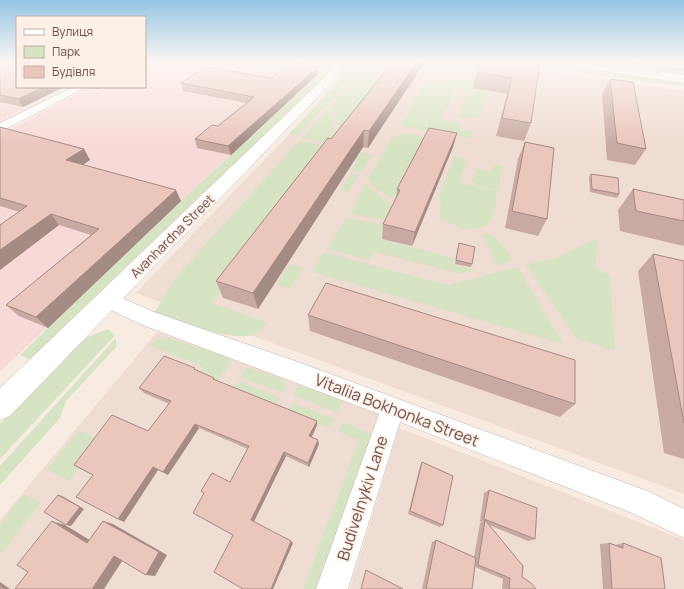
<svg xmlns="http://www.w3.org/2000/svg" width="684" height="589" viewBox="0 0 684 589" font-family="Manrope,sans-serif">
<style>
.residential{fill:#efdcd2}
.commercial{fill:#f7dad7}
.green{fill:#d7e4c3}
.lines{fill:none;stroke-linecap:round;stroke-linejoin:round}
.minor-casing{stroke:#c7b2ab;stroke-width:1}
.tertiary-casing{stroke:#c7b2ab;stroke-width:1}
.secondary-casing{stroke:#ccb3ab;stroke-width:1}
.minor{fill:#fff;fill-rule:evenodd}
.tertiary{fill:#fff;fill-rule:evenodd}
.secondary{fill:#fff;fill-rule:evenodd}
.tram{stroke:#ada3bf;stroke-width:1}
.wall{fill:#c9aaa3}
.shaded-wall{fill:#a48b84}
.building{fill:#eac6bd;stroke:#a48b84}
.labels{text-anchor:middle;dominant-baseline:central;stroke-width:3.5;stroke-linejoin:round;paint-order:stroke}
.street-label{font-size:13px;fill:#6c514c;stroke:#fcf0e7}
.near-street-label{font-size:16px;fill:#6c514c;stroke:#fcf0e7}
</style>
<rect width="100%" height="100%" fill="#f8ebe2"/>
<path class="residential" d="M 359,62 L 478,62 L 684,91 L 684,494 L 136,293 Z
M 157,332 L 384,414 L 324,589 L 0,589 L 0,520 Z
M 399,428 L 684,540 L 684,589 L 350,589 Z"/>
<path class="commercial" d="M 0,62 L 17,87 L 67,87 L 0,120 Z
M 145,62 L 250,62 L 318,74 L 159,221 L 0,372 L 0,135 L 90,87 L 145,87 Z
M 270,62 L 331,62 L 327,72 Z"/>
<path class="green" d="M 250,62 L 270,62 L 327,72 L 326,77 L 36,358 L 30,359 L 20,355 L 159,221 L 318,75 Z
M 506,62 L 534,62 L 684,83 L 684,87 Z
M 594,62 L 651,62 L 684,67 L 684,75 Z
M 365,68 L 392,72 L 341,136 L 332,105 Z
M 348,71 L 358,72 L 297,136 L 289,134 Z
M 446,78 L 469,81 L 473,84 L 471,89 L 488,92 L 478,118 L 458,117 L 467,96 L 455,87 L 441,119 L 460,123 L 460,129 L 472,131 L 473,135 L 470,138 L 408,128 L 401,124 L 425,83 L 434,84 Z
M 329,108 L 338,145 L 302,138 Z
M 406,133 L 425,137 L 394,199 L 376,189 L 367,179 L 394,136 Z
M 299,141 L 373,155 L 362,172 L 352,170 L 357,160 L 326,154 L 212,303 L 267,322 C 263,329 256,335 248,336 C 227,339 175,321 154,313 L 178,275 Z
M 454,156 L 467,159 L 460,183 L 498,191 C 496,199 496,212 492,218 C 480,237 452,228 440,216 L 441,205 L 438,198 Z
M 493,164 L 502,166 L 498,190 L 477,186 L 472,180 L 476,169 L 491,172 Z
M 351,173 L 359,175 L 349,192 L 340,190 Z
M 365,183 L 371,190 L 395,207 L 388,221 L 350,214 Z
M 346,218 L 386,225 L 380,239 L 454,258 L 453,264 L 478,271 L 458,273 L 374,252 L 369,260 L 327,249 Z
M 482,234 L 494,236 L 514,260 L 497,266 Z
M 598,238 L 595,267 L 610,277 L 615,351 L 576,338 L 525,264 L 556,258 Z
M 323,252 L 447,285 L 518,267 L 563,344 L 312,272 Z
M 290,264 L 303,268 L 290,289 L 276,284 Z
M 105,330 L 109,330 L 115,335 L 0,459 L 0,424 L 81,342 L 88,337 Z
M 166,337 L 228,357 L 232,361 L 218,381 L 200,375 L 204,367 L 148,345 L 156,340 Z
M 116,338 L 116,347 L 66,401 L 60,418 L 0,485 L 0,466 Z
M 247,367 L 284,380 L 286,388 L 283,393 L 240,377 Z
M 238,381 L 280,398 L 275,406 L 232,389 Z
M 298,385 L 343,401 L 337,413 L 293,395 Z
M 292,403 L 334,419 L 330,428 L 288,411 Z
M 343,422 L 372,434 L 325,589 L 303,589 L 359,440 L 339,432 Z
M 79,430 L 100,440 L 69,481 L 46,470 Z
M 24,494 L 41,503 L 0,555 L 0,524 Z"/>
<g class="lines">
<defs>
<path id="minor" d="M 73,87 L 86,87 L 0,132 L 0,123 Z
M 108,292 L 154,312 L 298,362 L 650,492 L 684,509 L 684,538 L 632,513 L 400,422 L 348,589 L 316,589 L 379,414 L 140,324 L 101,305 L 98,300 L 101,295 Z"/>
<path id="tertiary" d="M 334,62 L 345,62 L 334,80 L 10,416 L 0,420 L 0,388 L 326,76 Z"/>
<path id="secondary" d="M 558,62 L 590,62 L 684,75 L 684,83 L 563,65 Z"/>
</defs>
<use href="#minor" class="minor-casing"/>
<use href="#tertiary" class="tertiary-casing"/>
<use href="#secondary" class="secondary-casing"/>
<use href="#minor" class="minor"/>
<use href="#tertiary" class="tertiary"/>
<use href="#secondary" class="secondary"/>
<path class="tram" d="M 623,62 L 684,70"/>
</g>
<path class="wall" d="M 0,62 L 23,107 L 0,102 Z
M 393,62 L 368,148 L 363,147 L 258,309 L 223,298 L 216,281 Z
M 540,62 L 531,123 L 524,141 L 496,136 L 507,94 L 473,88 L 477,72 Z
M 318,74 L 231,155 L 197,148 L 195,139 L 218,126 L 246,103 L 183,91 L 181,83 L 271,78 Z
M 610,79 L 646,149 L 635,165 L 607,160 L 602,94 Z
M 87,87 L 102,87 L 97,89 Z
M 0,127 L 84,149 L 90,160 L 83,165 L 181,201 L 48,328 L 19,316 L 6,305 L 91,235 L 59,225 L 0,270 L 0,225 L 19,212 L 0,206 Z
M 457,133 L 453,147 L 412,246 L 382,239 L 383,224 L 396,199 L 397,189 Z
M 525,142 L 547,219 L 538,236 L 505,228 L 518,159 Z
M 591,174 L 619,194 L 617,198 L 590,192 L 589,177 Z
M 633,189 L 684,200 L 684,246 L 620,231 L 618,210 Z
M 459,243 L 472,264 L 471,267 L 455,264 Z
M 653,254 L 684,261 L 684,459 L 664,453 L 638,271 Z
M 308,315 L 575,404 L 560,417 L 310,331 Z
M 195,368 L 196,371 L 216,381 L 317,425 L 312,437 L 319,444 L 309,467 L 286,456 L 254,522 L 293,543 L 233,535 L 230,482 L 248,449 L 199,428 L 168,475 L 158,470 L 124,522 L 118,519 L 148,431 L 169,404 L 144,393 L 139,388 Z
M 422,462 L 443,525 L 440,527 L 408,514 L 420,466 Z
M 489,490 L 535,539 L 528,541 L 489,525 L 522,577 L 536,589 L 502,589 L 503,579 L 475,567 L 472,589 L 422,589 L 432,542 L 436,540 L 474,557 L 480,523 L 482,522 L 480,521 L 484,493 Z
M 609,543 L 615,545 L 623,543 L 665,589 L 603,589 L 600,544 Z"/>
<path class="shaded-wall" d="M 417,62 L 425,62 L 368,148 L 369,131 Z
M 318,67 L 318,74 L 231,155 L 228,146 Z
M 43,87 L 64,87 L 23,107 L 18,99 Z
M 96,87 L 102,87 L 97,89 Z
M 364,130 L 363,147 L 258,309 L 253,293 Z
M 457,133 L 453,147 L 412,246 L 415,232 Z
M 84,149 L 90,160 L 73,171 L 66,160 Z
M 176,190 L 181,201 L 48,328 L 36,317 Z
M 51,214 L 59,225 L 0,270 L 0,250 Z
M 317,421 L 317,425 L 310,440 L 309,436 Z
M 195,424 L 199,428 L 168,475 L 163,472 Z
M 318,440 L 319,444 L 309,467 L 308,463 Z
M 284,452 L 286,456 L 253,523 L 251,520 Z
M 153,467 L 158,470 L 124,522 L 118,519 Z
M 58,495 L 62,496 L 84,509 L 71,526 L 66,525 Z
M 52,521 L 65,525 L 98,545 L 87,543 Z
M 103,521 L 113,524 L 167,555 L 155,576 L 146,575 Z
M 291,541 L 293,543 L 273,589 L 271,589 Z
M 114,556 L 124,558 L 104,589 L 92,589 Z
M 0,582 L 10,589 L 4,589 L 0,586 Z"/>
<path class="building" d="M 0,62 L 17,62 L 17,87 L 43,87 L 18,99 L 0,95 Z
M 291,62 L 318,67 L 228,146 L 195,139 L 212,125 L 218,126 L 254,97 L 181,83 L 206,67 L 271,78 Z
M 393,62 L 417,62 L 369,131 L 364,130 L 253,293 L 216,281 L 328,138 L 331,139 Z
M 481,62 L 540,62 L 531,123 L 502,118 L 512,78 L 477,72 Z
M 610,79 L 633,82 L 646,149 L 617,143 Z
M 0,127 L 84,149 L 66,160 L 176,190 L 36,317 L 6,305 L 99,229 L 51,214 L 0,250 L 0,225 L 27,206 L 0,198 Z
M 429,128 L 457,133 L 415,232 L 383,224 L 400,190 L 397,189 Z
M 525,142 L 554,148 L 547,219 L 512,211 Z
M 591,174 L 618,178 L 619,194 L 592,189 Z
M 633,189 L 684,200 L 684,221 L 636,211 Z
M 459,243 L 475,247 L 472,264 L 456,260 Z
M 653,254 L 684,261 L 684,423 Z
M 326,283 L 575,360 L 575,404 L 308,315 Z
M 164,356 L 195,368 L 194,369 L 214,378 L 213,379 L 317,421 L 309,436 L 318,440 L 308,463 L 284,452 L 251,520 L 291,541 L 271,589 L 243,589 L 214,572 L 233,535 L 193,513 L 204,493 L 201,491 L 212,473 L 230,482 L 249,446 L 195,424 L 163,472 L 153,467 L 118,519 L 76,497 L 93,475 L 74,465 L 112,415 L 148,431 L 171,401 L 139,388 Z
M 422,462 L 453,476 L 443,525 L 410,511 Z
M 489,490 L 537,508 L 535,539 L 484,519 Z
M 58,495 L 80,507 L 66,525 L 44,512 Z
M 485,520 L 523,566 L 522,577 L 531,583 L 536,589 L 509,589 L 510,578 L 478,565 Z
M 52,521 L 87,543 L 103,521 L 159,552 L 146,575 L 114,556 L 92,589 L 15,589 L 28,572 L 17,565 Z
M 436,540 L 476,558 L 472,589 L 426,589 Z
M 609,543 L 623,548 L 623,543 L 661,558 L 665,589 L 612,589 Z
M 366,570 L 403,589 L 361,589 Z
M 0,586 L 4,589 L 0,589 Z"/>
<linearGradient id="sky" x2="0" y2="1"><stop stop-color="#95c5e4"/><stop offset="0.43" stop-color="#fcf6f2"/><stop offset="1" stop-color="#fcf6f2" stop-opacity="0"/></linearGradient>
<rect width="684" height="145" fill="url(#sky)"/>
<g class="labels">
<g class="street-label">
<text transform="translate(172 236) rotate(-45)">Avanhardna Street</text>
</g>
<g class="near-street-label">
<text transform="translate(397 410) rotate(21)">Vitaliia Bokhonka Street</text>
<text transform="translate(362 498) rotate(-72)">Budivelnykiv Lane</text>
</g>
</g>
<rect x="16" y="16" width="130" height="72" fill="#fcf0e7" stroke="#c2b0a9"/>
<rect x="24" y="29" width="20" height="6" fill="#ffffff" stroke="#c2b0a9"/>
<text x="52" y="36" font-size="12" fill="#6c514c">Вулиця</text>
<rect x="24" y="46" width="20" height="12" fill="#d7e4c3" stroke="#c2b0a9"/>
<text x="52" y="56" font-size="12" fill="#6c514c">Парк</text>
<rect x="24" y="66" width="20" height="12" fill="#eac6bd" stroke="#c2b0a9"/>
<text x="52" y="76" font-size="12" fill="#6c514c">Будівля</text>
</svg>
